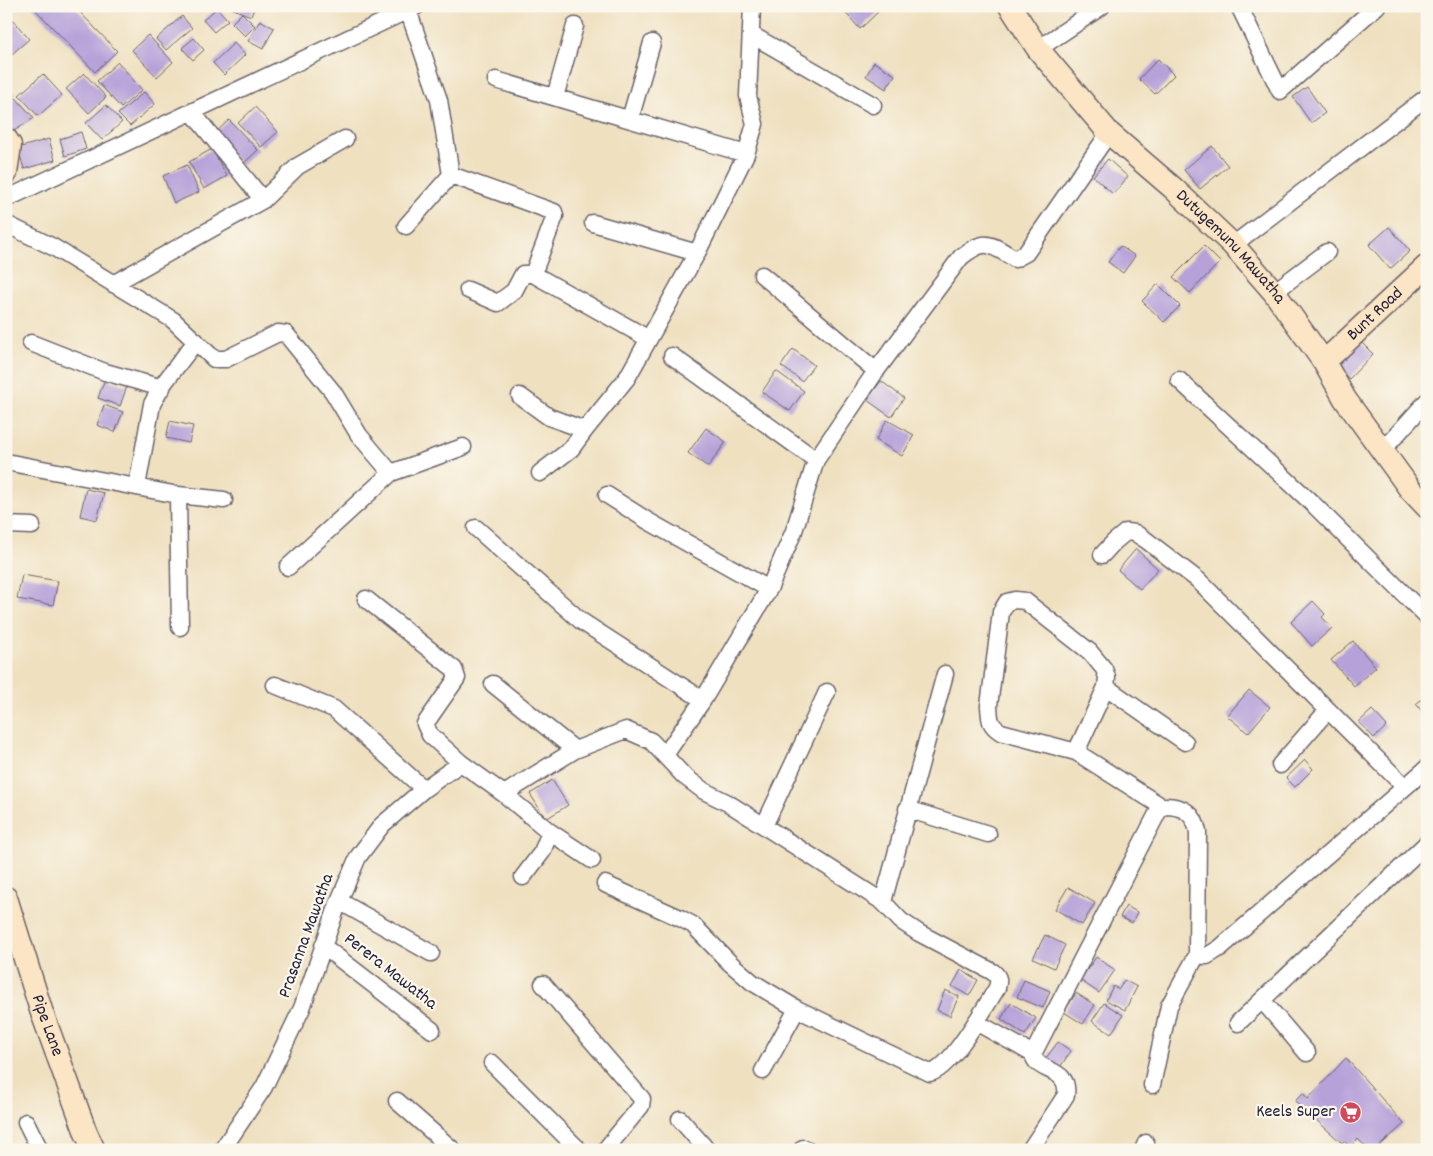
<svg xmlns="http://www.w3.org/2000/svg" width="1433" height="1156" viewBox="0 0 1433 1156" font-family="Dekko,sans-serif">
<style>
.building{fill:#b6a1d9}
.lines{fill:none;stroke-linecap:round;stroke-linejoin:round}
.street-casing{stroke:#6a646a;stroke-width:19}
.secondary-casing{stroke:#6a646a;stroke-width:25}
.street{stroke:#fff;stroke-width:16}
.secondary{stroke:#fce5c4;stroke-width:22}
.labels{text-anchor:middle;dominant-baseline:central;stroke-width:4.5;stroke-linejoin:round;paint-order:stroke}
.street-label{font-size:18px;fill:#22223b;stroke:#fbf7ec}
.poi-label{font-size:18px;fill:#22223b;stroke:#fbf7ec;text-anchor:end}
</style>
<rect width="100%" height="100%" fill="#fbf7ec"/>
<filter id="ink" filterUnits="userSpaceOnUse"><feTurbulence type="fractalNoise" baseFrequency=".02" numOctaves="2"/><feDisplacementMap in="SourceGraphic" scale="10" xChannelSelector="R" yChannelSelector="G"/><feConvolveMatrix kernelMatrix="1 2 1 2 8 2 1 2 1" color-interpolation-filters="sRGB"/></filter>
<filter id="wash" filterUnits="userSpaceOnUse"><feTurbulence type="fractalNoise" baseFrequency=".0096" numOctaves="4" result="noise"/><feDisplacementMap in="SourceGraphic" scale="20" xChannelSelector="R" yChannelSelector="G"/><feGaussianBlur stdDeviation="1.12" result="paint"/><feColorMatrix in="noise" values="0 0 0 0 0 0 0 0 0 0 0 0 0 0 0 0 0 1.4 0 .05"/><feComposite in="paint" operator="in"/></filter>
<g filter="url(#wash)">
<rect width="100%" height="100%" fill="#efe0c0"/>
<g id="blocks">
<path class="building" d="M 32,6 L 74,6 L 117,51 L 95,72 Z
M 234,6 L 255,6 L 251,16 L 233,9 Z
M 844,6 L 874,6 L 879,11 L 860,29 L 841,8 Z
M 217,8 L 228,20 L 214,32 L 203,20 Z
M 6,12 L 29,39 L 12,54 L 6,47 Z
M 242,13 L 255,26 L 245,36 L 232,23 Z
M 182,16 L 192,28 L 166,50 L 156,39 Z
M 260,20 L 274,28 L 263,49 L 248,41 Z
M 148,35 L 173,62 L 157,77 L 132,50 Z
M 194,38 L 204,50 L 193,60 L 182,48 Z
M 234,43 L 245,55 L 224,75 L 213,63 Z
M 1158,59 L 1174,75 L 1155,94 L 1139,79 Z
M 118,62 L 142,90 L 121,108 L 97,81 Z
M 874,62 L 895,75 L 886,89 L 866,76 Z
M 84,73 L 106,97 L 89,113 L 66,89 Z
M 43,74 L 62,95 L 38,116 L 19,95 Z
M 6,86 L 15,94 L 6,101 Z
M 1307,87 L 1325,113 L 1311,123 L 1293,97 Z
M 144,92 L 155,104 L 130,126 L 118,114 Z
M 16,98 L 34,118 L 14,131 L 6,123 L 6,105 Z
M 106,105 L 122,122 L 102,140 L 86,123 Z
M 255,107 L 278,132 L 261,147 L 238,123 Z
M 229,120 L 258,150 L 242,165 L 213,135 Z
M 81,132 L 86,149 L 65,156 L 60,139 Z
M 49,139 L 55,160 L 24,169 L 18,148 Z
M 1212,146 L 1228,166 L 1200,189 L 1184,170 Z
M 212,149 L 227,176 L 204,189 L 189,162 Z
M 1108,159 L 1128,177 L 1113,194 L 1093,176 Z
M 187,165 L 199,192 L 174,203 L 163,176 Z
M 1389,227 L 1410,251 L 1390,269 L 1369,245 Z
M 1120,246 L 1135,256 L 1123,273 L 1108,262 Z
M 1204,246 L 1220,262 L 1190,293 L 1173,277 Z
M 1158,284 L 1180,306 L 1164,322 L 1142,301 Z
M 1359,340 L 1373,354 L 1349,379 L 1335,365 Z
M 793,349 L 814,365 L 802,381 L 781,366 Z
M 776,371 L 804,391 L 790,411 L 762,392 Z
M 105,379 L 127,386 L 120,406 L 98,398 Z
M 881,381 L 904,398 L 891,417 L 867,400 Z
M 104,405 L 123,412 L 115,432 L 97,425 Z
M 887,420 L 914,435 L 902,456 L 876,440 Z
M 170,421 L 193,426 L 189,443 L 166,438 Z
M 706,428 L 726,442 L 708,467 L 688,453 Z
M 86,489 L 104,493 L 97,520 L 80,516 Z
M 1136,549 L 1158,569 L 1140,589 L 1118,570 Z
M 22,575 L 58,581 L 53,605 L 17,599 Z
M 1313,601 L 1325,614 L 1322,617 L 1332,628 L 1312,646 L 1291,622 Z
M 1353,641 L 1376,667 L 1354,686 L 1331,660 Z
M 1249,690 L 1270,707 L 1248,733 L 1227,716 Z
M 1427,695 L 1427,717 L 1416,704 Z
M 1372,710 L 1387,726 L 1374,738 L 1359,722 Z
M 1305,760 L 1313,769 L 1295,787 L 1286,778 Z
M 552,780 L 568,805 L 546,819 L 530,794 Z
M 1068,887 L 1095,903 L 1082,925 L 1055,909 Z
M 1126,906 L 1137,912 L 1132,923 L 1120,917 Z
M 1045,935 L 1065,945 L 1054,968 L 1033,958 Z
M 1096,957 L 1115,970 L 1099,993 L 1080,980 Z
M 961,970 L 978,980 L 969,996 L 952,986 Z
M 1024,980 L 1050,991 L 1043,1008 L 1017,997 Z
M 1124,980 L 1137,987 L 1125,1010 L 1106,1000 L 1113,986 L 1119,989 Z
M 945,990 L 959,996 L 950,1016 L 937,1010 Z
M 1076,993 L 1095,1005 L 1083,1024 L 1064,1012 Z
M 1011,1003 L 1036,1018 L 1025,1035 L 1001,1019 Z
M 1104,1003 L 1123,1015 L 1111,1034 L 1092,1021 Z
M 1058,1042 L 1071,1051 L 1060,1067 L 1046,1058 Z
M 1346,1058 L 1404,1124 L 1375,1150 L 1369,1150 L 1358,1139 L 1350,1147 L 1344,1141 L 1342,1143 L 1295,1101 L 1303,1093 L 1308,1099 Z"/>
</g>
</g>
<g filter="url(#ink)">
<use href="#blocks" fill-opacity="0" stroke="#6a646a" stroke-width="1"/>
<g class="lines">
<defs>
<path id="street" d="M 1239,6 L 1280,91 L 1377,6
M 752,35 L 873,105
M 1038,49 L 1102,6
M 496,80 L 746,154
M 555,97 L 575,26
M 192,112 L 263,200
M 630,119 L 652,43
M 451,175 L 554,212 L 555,216 L 533,274
M 6,199 L 417,6
M 593,223 L 697,253
M 6,224 L 53,247 L 173,320 L 214,359 L 226,359 L 278,333 L 286,334 L 333,392 L 359,435 L 391,473 L 463,447
M 406,226 L 451,175 L 439,100 L 408,10
M 1233,245 L 1427,97
M 762,275 L 876,371
M 113,284 L 263,200 L 298,166 L 345,139
M 468,290 L 498,303 L 514,291 L 523,274 L 533,274 L 649,339
M 1274,292 L 1327,252
M 31,343 L 105,372 L 162,388
M 672,356 L 816,460
M 1179,380 L 1313,504 L 1427,617
M 520,396 L 549,417 L 585,430 L 627,378 L 697,253 L 746,154 L 755,124 L 748,96 L 752,6
M 1382,451 L 1427,401
M 6,462 L 178,495 L 224,500
M 540,473 L 571,449 L 585,430
M 137,486 L 152,404 L 164,383 L 196,341
M 178,495 L 180,627
M 607,495 L 648,521 L 769,589
M 6,525 L 32,526
M 476,528 L 581,621 L 703,700
M 1102,555 L 1114,542 L 1126,532 L 1135,533 L 1146,540 L 1198,580 L 1405,787
M 288,567 L 391,473
M 366,599 L 454,669 L 457,678 L 425,724 L 430,735 L 461,763 L 504,794 L 550,832 L 542,852 L 523,877
M 493,684 L 575,750
M 275,685 L 334,709 L 424,789
M 1106,687 L 1185,742
M 1076,752 L 1106,687 L 1107,677 L 1104,669 L 1090,652 L 1025,601 L 1015,600 L 1007,602 L 1001,612 L 989,706 C 990,719 989,725 1001,732 L 1076,752 L 1161,806
M 665,755 L 703,700 L 769,589 L 794,531 L 816,460 L 876,371 L 961,257 C 986,237 990,244 1015,259 L 1026,253 L 1109,133
M 1280,765 L 1328,710
M 504,794 L 575,750 L 626,730 L 651,741 L 684,776 L 704,791 L 728,803 L 883,902 L 901,921 L 919,933 L 993,972 C 999,977 999,980 997,988 C 985,1007 951,1069 930,1073 L 797,1009 L 752,982 L 730,963 L 693,925 L 680,918 L 605,884
M 907,809 L 988,834
M 764,826 L 827,692
M 550,832 L 592,860
M 339,901 L 431,953
M 883,902 L 945,674
M 323,946 L 432,1030
M 1197,955 L 1207,956 L 1220,948 L 1427,768
M 543,984 L 642,1099 L 641,1106 L 605,1150
M 1262,1000 L 1307,1053
M 976,1022 L 1033,1054
M 1238,1023 L 1427,843
M 492,1063 L 579,1150
M 763,1071 L 797,1009
M 397,1101 L 453,1150
M 680,1119 L 707,1150
M 26,1122 L 40,1150
M 803,1148 L 807,1150
M 222,1150 L 264,1087 L 302,1008 L 339,901 L 358,857 L 382,825 L 424,789 L 461,763
M 1030,1150 L 1066,1095 C 1070,1066 1036,1074 1033,1054 L 1161,806 C 1181,805 1194,811 1198,832 L 1197,955 L 1169,1006 L 1152,1085
M 1143,1150 L 1146,1143"/>
<g id="secondary">
<path id="s1" d="M 1010,6 L 1038,49 L 1109,133 L 1173,188 L 1233,245 L 1274,292 L 1324,362 L 1345,399 L 1410,489 L 1427,507"/>
<path d="M 6,139 L 10,145 L 6,173"/>
<path id="s2" d="M 1324,362 L 1427,266"/>
<path id="s3" d="M 6,898 L 41,1010 L 86,1133 L 94,1150"/>
</g>
</defs>
<use href="#street" class="street-casing"/>
<use href="#secondary" class="secondary-casing"/>
<use href="#street" class="street"/>
<use href="#secondary" class="secondary"/>
</g>
</g>
<defs>
<symbol id="supermarket-disc" viewBox="-11 -11 22 22"><circle r="9.5" fill="#d1495b" stroke="#fbf7ec"/><path d="M-6-5.5h2.5l.6 2H6L4.5 2H-2.5L-4.4-4H-6ZM-1.5 3.2a1.3 1.3 0 1 0 .1 0ZM3 3.2a1.3 1.3 0 1 0 .1 0Z" fill="#fff"/></symbol>
</defs>
<g fill-rule="evenodd">
<use href="#supermarket-disc" x="1338" y="1100" width="25" height="25"/>
</g>
<g class="labels">
<g class="street-label">
<text stroke="none"><textPath href="#s1" startOffset="328">Dutugemunu Mawatha</textPath></text>
<text stroke="none"><textPath href="#s2" startOffset="70">Bunt Road</textPath></text>
<text transform="translate(307 936) rotate(-70)">Prasanna Mawatha</text>
<text transform="translate(390 972) rotate(38)">Perera Mawatha</text>
<text stroke="none"><textPath href="#s3" startOffset="134">Pipe Lane</textPath></text>
</g>
<g class="poi-label">
<text x="1335" y="1112">Keels Super</text>
</g>
</g>
<rect width="1433" height="1156" fill="none" stroke="#fbf7ec" stroke-width="25"/>
</svg>
